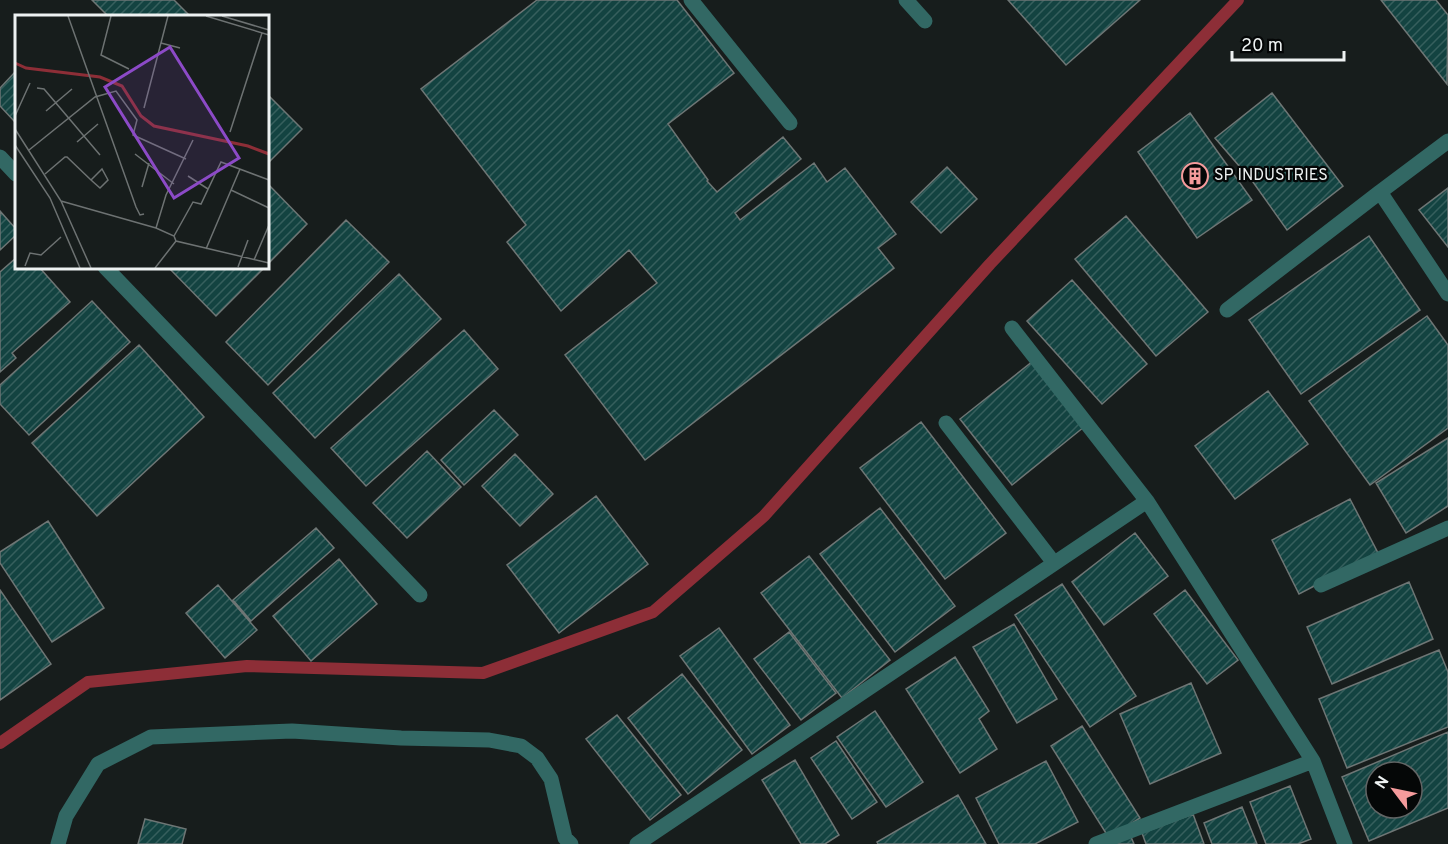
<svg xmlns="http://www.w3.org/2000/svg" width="1448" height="844" viewBox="0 0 1448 844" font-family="Overpass,sans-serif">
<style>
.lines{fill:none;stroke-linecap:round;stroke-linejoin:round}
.stream{stroke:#8d2e37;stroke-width:12}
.building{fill:url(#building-hatch);stroke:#6e7675;stroke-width:1.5;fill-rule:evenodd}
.service{stroke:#326864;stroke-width:15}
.minor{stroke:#326864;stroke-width:15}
.labels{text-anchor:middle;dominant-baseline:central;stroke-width:4.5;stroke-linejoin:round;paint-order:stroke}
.poi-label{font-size:16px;fill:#eef2f2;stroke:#050707;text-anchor:start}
.inset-river{fill:none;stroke:#8d2e37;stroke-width:3}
.inset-road{fill:none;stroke:#6d7272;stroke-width:1.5}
.view{fill:#8c4ac7;fill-opacity:0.15;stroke:#8c4ac7;stroke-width:3}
.inset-edge{fill:none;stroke:#eef2f2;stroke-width:3}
</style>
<defs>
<pattern id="building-hatch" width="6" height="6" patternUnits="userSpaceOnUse" patternTransform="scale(1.5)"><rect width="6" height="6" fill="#134341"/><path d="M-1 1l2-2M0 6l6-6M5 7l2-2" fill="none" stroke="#365f5d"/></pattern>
</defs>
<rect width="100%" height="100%" fill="#171d1c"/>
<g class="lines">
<path class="stream" d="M 0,743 L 88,682 L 247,666 L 483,673 L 653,612 L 764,516 L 990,264 L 1238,0"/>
</g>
<path class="building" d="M 92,0 L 174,0 L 190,16 L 108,16 Z
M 537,0 L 677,0 L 734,73 L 668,124 L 708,180 L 707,181 L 717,192 L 783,137 L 801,159 L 735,213 L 740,220 L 814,163 L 827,182 L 845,168 L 896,234 L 878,248 L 894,268 L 645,460 L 565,355 L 657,283 L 629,250 L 561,311 L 507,242 L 526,225 L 421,89 Z
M 1008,0 L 1140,0 L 1066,65 Z
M 1381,0 L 1436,0 L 1448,15 L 1447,84 Z
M 16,71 L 16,123 L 0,106 L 0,88 Z
M 1272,93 L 1343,186 L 1287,230 L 1253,182 L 1215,138 Z
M 267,94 L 302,129 L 267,164 Z
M 1190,113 L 1252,200 L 1197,238 L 1138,152 Z
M 947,167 L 977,199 L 941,233 L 911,202 Z
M 267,183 L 307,224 L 267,265 Z
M 1448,188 L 1448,247 L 1419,210 Z
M 0,211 L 16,229 L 16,235 L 0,250 Z
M 1126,216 L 1208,312 L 1156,356 L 1075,259 Z
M 346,220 L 389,262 L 268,385 L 226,342 Z
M 1369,236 L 1420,310 L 1301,394 L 1249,320 Z
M 16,258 L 16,267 L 39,267 L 70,302 L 12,353 L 16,358 L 0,372 L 0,272 Z
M 168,267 L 265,267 L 216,316 Z
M 399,274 L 441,319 L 315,438 L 273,393 Z
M 1072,280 L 1147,364 L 1102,404 L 1027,321 Z
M 92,301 L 130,342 L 29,435 L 0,404 L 0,385 Z
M 1427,316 L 1448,345 L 1448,428 L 1370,485 L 1309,401 Z
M 464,330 L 498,369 L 366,486 L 331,448 Z
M 139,345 L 204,417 L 97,516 L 32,443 Z
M 1033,361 L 1084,427 L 1012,485 L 960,419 Z
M 1268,391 L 1308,444 L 1235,499 L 1195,446 Z
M 494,410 L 518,435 L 464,485 L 441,460 Z
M 921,422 L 1006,533 L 945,579 L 860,468 Z
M 1448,438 L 1448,506 L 1406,533 L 1376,483 Z
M 427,451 L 461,487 L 407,538 L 373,503 Z
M 515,454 L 553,494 L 520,526 L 482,486 Z
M 596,496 L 648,564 L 559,633 L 507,565 Z
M 1350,499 L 1378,553 L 1299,594 L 1272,540 Z
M 880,508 L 955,606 L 895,652 L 820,554 Z
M 48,521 L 104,608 L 52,642 L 0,563 L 0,552 Z
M 316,528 L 334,548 L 251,621 L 233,600 Z
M 1135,533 L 1168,576 L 1104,625 L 1072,582 Z
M 809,556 L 890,660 L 842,698 L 761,593 Z
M 339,559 L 377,604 L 311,661 L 273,616 Z
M 1409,582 L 1433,639 L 1332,684 L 1307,627 Z
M 1062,584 L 1136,696 L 1090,727 L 1015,615 Z
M 218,585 L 257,630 L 225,658 L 186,613 Z
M 0,590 L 51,664 L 0,700 Z
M 1185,590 L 1238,660 L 1207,684 L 1154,614 Z
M 1014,624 L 1057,699 L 1017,723 L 973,647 Z
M 719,628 L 790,725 L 752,754 L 680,656 Z
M 789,632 L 836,693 L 801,720 L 754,659 Z
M 1439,650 L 1448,672 L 1448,727 L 1347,768 L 1319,699 Z
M 955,657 L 989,711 L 979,719 L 997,749 L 960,773 L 906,689 Z
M 682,674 L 742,750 L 688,794 L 628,718 Z
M 1191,683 L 1221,753 L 1150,784 L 1120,714 Z
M 875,711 L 923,782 L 886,807 L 837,737 Z
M 617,715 L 681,795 L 650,820 L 586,739 Z
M 1082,726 L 1140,818 L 1109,838 L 1051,746 Z
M 1448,732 L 1448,808 L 1369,841 L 1342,777 ZM 1376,772 L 1412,772 L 1412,808 L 1376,808 Z
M 836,741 L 877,802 L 852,819 L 811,758 Z
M 795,760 L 839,835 L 825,844 L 801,844 L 762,780 Z
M 1046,761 L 1078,822 L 1035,844 L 999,844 L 976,798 Z
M 1290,786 L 1311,839 L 1298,844 L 1266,844 L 1250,802 Z
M 958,795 L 986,844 L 878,844 L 877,842 Z
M 1242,807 L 1257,844 L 1212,844 L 1204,823 Z
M 1193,814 L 1204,844 L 1146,844 L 1142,833 Z
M 145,819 L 186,829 L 182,844 L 138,844 Z
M 1131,837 L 1134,844 L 1112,844 Z"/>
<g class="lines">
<path class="service" d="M 691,0 L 790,123
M 906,0 L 925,21"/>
<path class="minor" d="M 1448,141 L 1380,192 L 1448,294
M 0,157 L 16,174
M 105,267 L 420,595
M 1227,310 L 1380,192
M 1012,328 L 1147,501 L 1313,761 L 1345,844
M 946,423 L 1054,563
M 1321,585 L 1448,528
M 58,844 L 66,816 L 98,764 L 151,737 L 292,731 L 401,738 L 489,740 L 521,746 L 537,758 L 551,779 L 565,838 L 571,844
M 637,844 L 1147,501
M 1096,844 L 1313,761"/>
</g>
<defs>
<symbol id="building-ring" viewBox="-11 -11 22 22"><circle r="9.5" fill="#050707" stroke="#f59b9c" stroke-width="1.5"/><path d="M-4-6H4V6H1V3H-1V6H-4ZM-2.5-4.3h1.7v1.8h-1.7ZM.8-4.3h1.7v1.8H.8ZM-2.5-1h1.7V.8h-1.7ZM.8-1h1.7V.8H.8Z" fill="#f59b9c"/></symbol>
</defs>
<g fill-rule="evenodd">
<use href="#building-ring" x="1180" y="161" width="30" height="30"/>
</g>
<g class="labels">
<g class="poi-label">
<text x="1214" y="176">SP INDUSTRIES</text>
</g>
</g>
<g transform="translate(15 15)">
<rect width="254" height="254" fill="#171d1c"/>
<path class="inset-river" d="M 0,48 L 11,53 L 85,62 L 107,71 L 126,101 L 139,111 L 233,131 L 254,139"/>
<path class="inset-road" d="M 53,1 L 121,192 L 125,200 L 129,199M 96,1 L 86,40 L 114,54M 191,1 L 254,20M 207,1 L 254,15M 146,28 L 165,33M 22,73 L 29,74 L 85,140M 129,93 L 153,1M 31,96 L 57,74M 0,101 L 15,68M 0,114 L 46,186 L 76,253M 215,117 L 247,18M 62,127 L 83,109M 0,130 L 35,183 L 65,253M 14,135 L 80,82 L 101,76 L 122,105 L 118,120 L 171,144M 120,139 L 159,169M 30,159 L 50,142 L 52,142 L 76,165 L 85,173 L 93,165 L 87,154 L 76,165M 173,161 L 193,174M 127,172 L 134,148M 216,175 L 254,193M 46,186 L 141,213 L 159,221 L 161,226 L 254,248M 141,213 L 151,180 L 178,125M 159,221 L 178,187 L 186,189 L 206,147 L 254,165M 191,234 L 225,154M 239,245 L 254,210M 10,251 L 15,238 L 26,240 L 46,222M 223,252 L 233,225M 140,253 L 161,226"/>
<path class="view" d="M 155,32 L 224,143 L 159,183 L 90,72 Z"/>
<rect width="254" height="254" class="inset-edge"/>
</g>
<g transform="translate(1394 790) rotate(302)"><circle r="28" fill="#050707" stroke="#626565" stroke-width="1.5"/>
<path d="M0-4.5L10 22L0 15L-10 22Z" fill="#f59b9c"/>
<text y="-9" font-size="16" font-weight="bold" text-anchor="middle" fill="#eef2f2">N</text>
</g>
<path d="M1232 51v9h112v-9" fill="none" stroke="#eef2f2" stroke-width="3"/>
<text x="1241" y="51" font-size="18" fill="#eef2f2" stroke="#050707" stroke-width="4.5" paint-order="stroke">20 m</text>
</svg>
